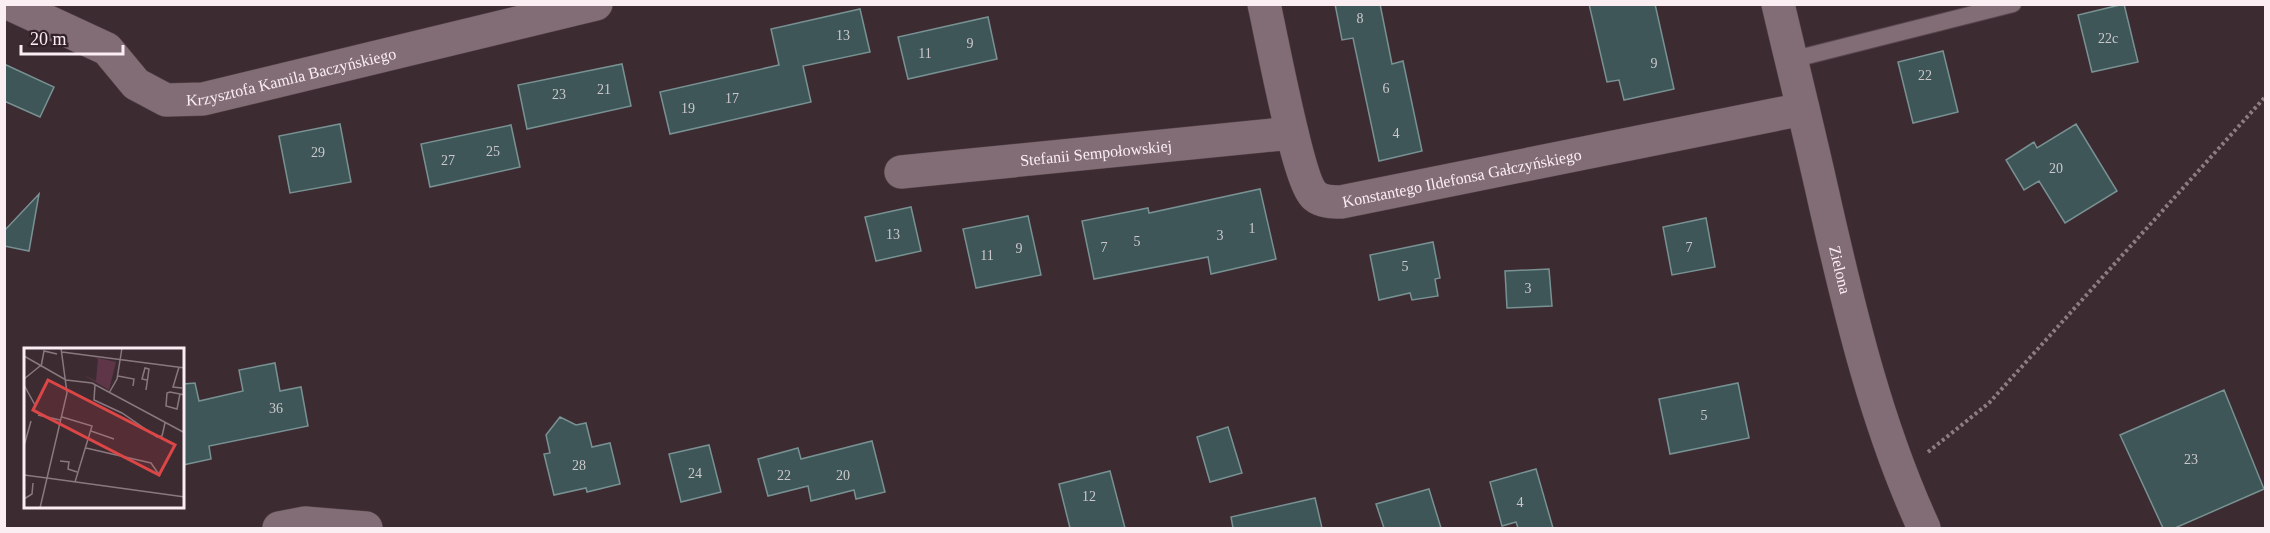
<svg xmlns="http://www.w3.org/2000/svg" width="2270" height="533" viewBox="0 0 2270 533" font-family="Georgia,serif">
<style>
.building{fill:#3e5657;stroke:#789192;stroke-width:1.5}
.lines{fill:none;stroke-linecap:round;stroke-linejoin:round}
.lane-casing{stroke:#58484e;stroke-width:18}
.street-casing{stroke:#58484e;stroke-width:34}
.secondary-casing{stroke:#58484e;stroke-width:34}
.path{stroke:#8d7d83;stroke-width:4;stroke-dasharray:3 3;stroke-linecap:butt}
.lane{stroke:#826d76;stroke-width:16}
.street{stroke:#826d76;stroke-width:33}
.secondary{stroke:#826d76;stroke-width:33}
.labels{text-anchor:middle;dominant-baseline:central;stroke-width:4.5;stroke-linejoin:round;paint-order:stroke}
.number-label{font-size:14px;fill:#ccc8cc}
.street-label{font-size:16px;fill:#fbeef3;stroke:#332129}
.inset-road{fill:none;stroke:#89797f;stroke-width:1.5}
.view{fill:#dc4646;fill-opacity:0.15;stroke:#dc4646;stroke-width:3}
.inset-edge{fill:none;stroke:#fbeef3;stroke-width:3}
</style>
<rect width="100%" height="100%" fill="#3d2b32"/>
<path class="building" d="M 1335,4 L 1380,4 L 1392,64 L 1403,61 L 1422,151 L 1379,161 L 1353,38 L 1342,40 Z
M 1589,4 L 1655,4 L 1674,89 L 1624,100 L 1619,80 L 1607,82 Z
M 2124,4 L 2138,62 L 2092,72 L 2078,15 Z
M 860,9 L 870,52 L 803,66 L 811,102 L 670,134 L 660,92 L 779,65 L 771,29 Z
M 988,17 L 997,59 L 908,79 L 898,37 Z
M 1943,51 L 1958,112 L 1913,123 L 1898,62 Z
M 4,64 L 54,87 L 40,117 L 4,101 Z
M 622,64 L 631,106 L 527,129 L 518,85 Z
M 340,124 L 351,182 L 290,193 L 279,136 Z
M 2076,124 L 2117,191 L 2065,223 L 2039,181 L 2024,190 L 2006,160 L 2034,142 L 2037,148 Z
M 511,125 L 520,167 L 430,187 L 421,144 Z
M 1260,189 L 1276,259 L 1211,274 L 1208,257 L 1094,279 L 1082,221 L 1148,208 L 1149,213 Z
M 39,194 L 29,251 L 4,246 L 4,231 Z
M 911,207 L 921,251 L 876,261 L 865,217 Z
M 1028,216 L 1041,275 L 976,288 L 963,229 Z
M 1706,218 L 1715,267 L 1672,275 L 1663,227 Z
M 1433,242 L 1440,278 L 1435,279 L 1438,296 L 1412,300 L 1410,293 L 1379,300 L 1370,255 Z
M 1549,269 L 1552,306 L 1507,308 L 1505,271 Z
M 275,363 L 280,391 L 301,387 L 308,426 L 209,446 L 211,459 L 183,465 L 183,384 L 195,383 L 199,401 L 243,391 L 239,370 Z
M 1738,383 L 1749,438 L 1670,454 L 1659,399 Z
M 2224,390 L 2264,489 L 2175,528 L 2163,528 L 2120,435 Z
M 560,417 L 576,425 L 586,423 L 592,447 L 610,443 L 620,484 L 587,492 L 586,488 L 554,495 L 544,454 L 550,453 L 546,435 Z
M 1228,427 L 1242,473 L 1210,482 L 1197,437 Z
M 872,441 L 885,492 L 856,499 L 854,490 L 811,501 L 808,486 L 768,496 L 758,459 L 798,448 L 801,459 Z
M 709,445 L 721,492 L 681,502 L 669,454 Z
M 1536,469 L 1553,528 L 1518,528 L 1516,522 L 1502,526 L 1490,482 Z
M 1110,471 L 1125,528 L 1070,528 L 1059,484 Z
M 1429,489 L 1441,528 L 1384,528 L 1376,504 Z
M 1315,498 L 1322,528 L 1233,528 L 1231,517 Z"/>
<g class="lines">
<defs>
<path id="lane" d="M 1791,60 L 2013,4"/>
<g id="street">
<path id="s1" d="M 10,4 L 107,49 L 136,84 L 166,100 L 203,99 L 596,4"/>
<path id="s2" d="M 1264,4 C 1271,34 1298,182 1315,196 C 1322,202 1333,202 1341,202 L 1803,109"/>
<path id="s3" d="M 901,172 L 1292,133"/>
<path d="M 279,528 L 305,523 L 366,528"/>
</g>
<g id="secondary">
<path id="s4" d="M 1778,4 C 1794,72 1811,140 1826,208 C 1851,317 1877,426 1924,528"/>
</g>
</defs>
<use href="#lane" class="lane-casing"/>
<use href="#street" class="street-casing"/>
<use href="#secondary" class="secondary-casing"/>
<path class="path" d="M 1928,452 L 1989,403 L 2266,96"/>
<use href="#lane" class="lane"/>
<use href="#street" class="street"/>
<use href="#secondary" class="secondary"/>
</g>
<g class="labels">
<g class="number-label">
<text x="1360" y="18">8</text>
<text x="843" y="35">13</text>
<text x="2108" y="38">22c</text>
<text x="970" y="43">9</text>
<text x="925" y="53">11</text>
<text x="1654" y="63">9</text>
<text x="1925" y="75">22</text>
<text x="1386" y="88">6</text>
<text x="604" y="89">21</text>
<text x="559" y="94">23</text>
<text x="732" y="98">17</text>
<text x="688" y="108">19</text>
<text x="1396" y="133">4</text>
<text x="493" y="151">25</text>
<text x="318" y="152">29</text>
<text x="448" y="160">27</text>
<text x="2056" y="168">20</text>
<text x="1252" y="228">1</text>
<text x="893" y="234">13</text>
<text x="1220" y="235">3</text>
<text x="1137" y="241">5</text>
<text x="1104" y="247">7</text>
<text x="1689" y="247">7</text>
<text x="1019" y="248">9</text>
<text x="987" y="255">11</text>
<text x="1405" y="266">5</text>
<text x="1528" y="288">3</text>
<text x="276" y="408">36</text>
<text x="1704" y="415">5</text>
<text x="2191" y="459">23</text>
<text x="579" y="465">28</text>
<text x="695" y="473">24</text>
<text x="784" y="475">22</text>
<text x="843" y="475">20</text>
<text x="1089" y="496">12</text>
<text x="1520" y="502">4</text>
</g>
<g class="street-label">
<text stroke="none"><textPath href="#s1" startOffset="314">Krzysztofa Kamila Baczyńskiego</textPath></text>
<text stroke="none"><textPath href="#s3" startOffset="196">Stefanii Sempołowskiej</textPath></text>
<text stroke="none"><textPath href="#s2" startOffset="350">Konstantego Ildefonsa Gałczyńskiego</textPath></text>
<text stroke="none"><textPath href="#s4" startOffset="273">Zielona</textPath></text>
</g>
</g>
<g transform="translate(24 348)">
<rect width="160" height="160" fill="#3d2b32"/>
<path d="M 70,9 L 92,14 L 85,42 L 58,26 L 72,33 L 74,11 Z" fill="#5e3648"/>
<path class="inset-road" d="M 38,4 L 161,20M 0,8 L 42,32 L 68,35 L 161,85M 17,19 L 20,3 L 33,6M 155,19 L 149,39 L 158,40M 94,28 L 110,31 L 109,38M 0,31 L 16,18M 0,37 L 11,57M 71,37 L 70,52 L 98,65 L 133,89 L 138,88 L 141,75M 122,42 L 125,21 L 121,20 L 118,31 L 123,32M 85,45 L 93,31 L 98,0M 156,46 L 153,61 L 142,58 L 143,45 L 146,44 L 161,47M 14,67 L 36,72M 38,69 L 68,78 L 51,134M 67,83 L 90,91M 0,98 L 7,73M 62,100 L 127,115 L 136,128M 36,113 L 45,114 L 44,121 L 53,124M 0,127 L 23,130M 23,130 L 161,149M 0,151 L 8,146 L 9,135M 16,160 L 43,45 L 37,0"/>
<path class="view" d="M 24,32 L 151,97 L 135,127 L 9,62 Z"/>
<rect width="160" height="160" class="inset-edge"/>
</g>
<rect width="2270" height="533" fill="none" stroke="#fbeef3" stroke-width="12"/>
<path d="M21 45v9h102v-9" fill="none" stroke="#fbeef3" stroke-width="3"/>
<text x="30" y="45" font-size="18" fill="#fbeef3" stroke="#332129" stroke-width="4.5" paint-order="stroke">20 m</text>
</svg>
